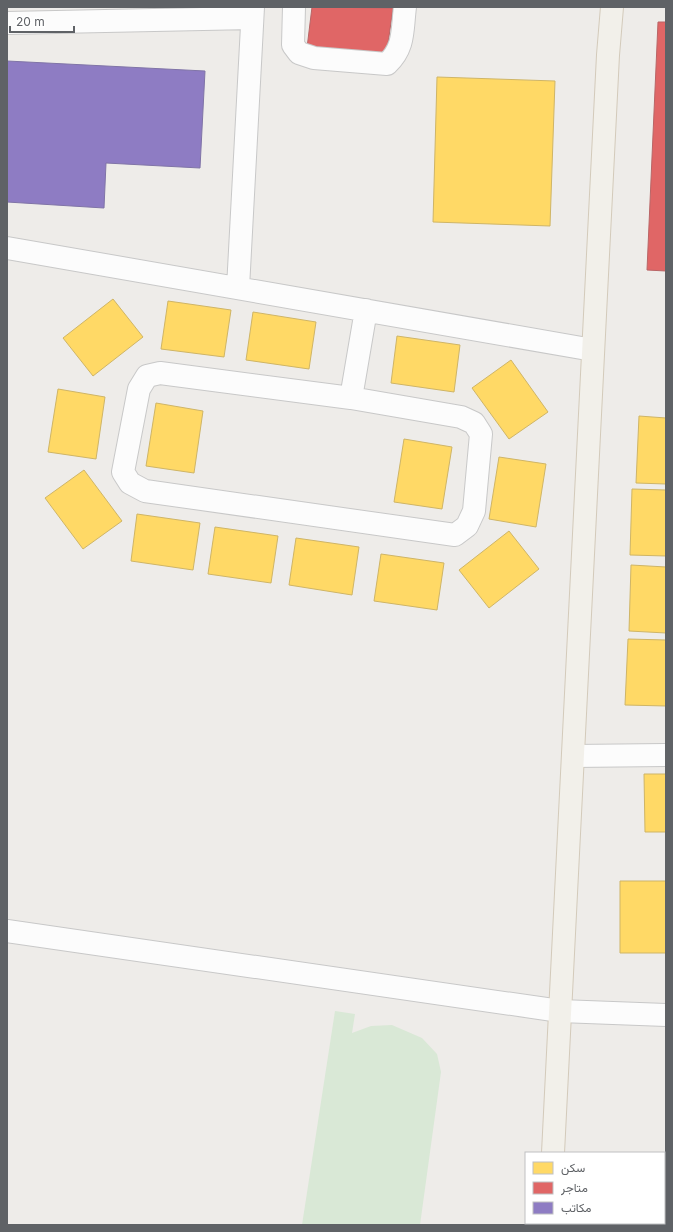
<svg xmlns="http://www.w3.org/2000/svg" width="673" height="1232" viewBox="0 0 673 1232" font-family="Inter,Vazirmatn,sans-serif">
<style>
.green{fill:#d9e8d6}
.homes{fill:#ffd966;stroke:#cfb566}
.shops{fill:#e06666;stroke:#b96566}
.offices{fill:#8e7cc3;stroke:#8074a7}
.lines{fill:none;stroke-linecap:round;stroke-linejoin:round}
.minor-casing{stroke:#c8c8c8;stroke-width:24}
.major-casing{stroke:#d3caba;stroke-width:24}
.minor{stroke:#fcfcfc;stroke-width:22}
.major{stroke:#f2f0ea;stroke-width:22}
</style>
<rect width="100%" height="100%" fill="#eeece9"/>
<path class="green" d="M 335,1011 L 355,1014 L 352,1033 L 371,1026 L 392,1025 L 422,1038 L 437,1054 L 441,1072 L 420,1225 L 302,1225 Z"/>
<path class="homes" d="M 437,77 L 555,81 L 550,226 L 433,222 Z
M 113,299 L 143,337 L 93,376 L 63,338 Z
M 168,301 L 231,310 L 224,357 L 161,349 Z
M 253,312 L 316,322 L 309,369 L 246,360 Z
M 397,336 L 460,345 L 454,392 L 391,383 Z
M 511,360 L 548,412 L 509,439 L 472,388 Z
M 58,389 L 105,397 L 96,459 L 48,452 Z
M 156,403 L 203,411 L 194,473 L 146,466 Z
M 639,416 L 666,418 L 666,484 L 636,483 Z
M 404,439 L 452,447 L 442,509 L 394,502 Z
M 499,457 L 546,464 L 536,527 L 489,519 Z
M 84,470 L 122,521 L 83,549 L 45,498 Z
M 632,489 L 666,490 L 666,556 L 630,555 Z
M 137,514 L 200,523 L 193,570 L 131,561 Z
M 215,527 L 278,536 L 271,583 L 208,574 Z
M 509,531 L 539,569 L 489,608 L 459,570 Z
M 296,538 L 359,547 L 352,595 L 289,585 Z
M 381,554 L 444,563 L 437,610 L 374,601 Z
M 631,565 L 666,567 L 666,633 L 629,631 Z
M 628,639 L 666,640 L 666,706 L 625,705 Z
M 644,774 L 666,774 L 666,832 L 645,832 Z
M 620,881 L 666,881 L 666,953 L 620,953 Z"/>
<path class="shops" d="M 312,7 L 393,8 L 386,58 L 307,48 Z
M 658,22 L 666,22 L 666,271 L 647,270 Z"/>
<path class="offices" d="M 7,61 L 205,71 L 200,168 L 106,163 L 104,208 L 7,202 Z"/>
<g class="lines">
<defs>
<path id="minor" d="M 294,7 L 293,45 L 299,53 L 314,58 L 387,64 C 405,47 402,30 405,7
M 7,23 L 252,18
M 7,248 L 593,350
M 238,288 L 253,7
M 351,398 L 160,373 L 147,376 L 139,389 L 123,472 L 130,483 L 145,491 L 455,535 L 467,526 L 474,511 L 481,434 L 474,423 L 461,417 L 351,398 L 366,310
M 573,756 L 666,755
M 7,931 L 560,1011 L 666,1015"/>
<path id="major" d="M 553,1153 L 608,55 L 612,7
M 551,1225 L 551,1223"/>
</defs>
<use href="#minor" class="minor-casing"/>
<use href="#major" class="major-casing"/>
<use href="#minor" class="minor"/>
<use href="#major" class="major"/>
</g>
<rect width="673" height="1232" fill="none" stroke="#5f6266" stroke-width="16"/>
<rect x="525" y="1152" width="140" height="72" fill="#ffffff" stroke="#bfc0c2"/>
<rect x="533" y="1162" width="20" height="12" fill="#ffd966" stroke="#bfc0c2"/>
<text x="561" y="1172" font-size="12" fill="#5f6266">سكن</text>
<rect x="533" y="1182" width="20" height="12" fill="#e06666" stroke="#bfc0c2"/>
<text x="561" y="1192" font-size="12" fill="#5f6266">متاجر</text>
<rect x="533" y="1202" width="20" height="12" fill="#8e7cc3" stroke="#bfc0c2"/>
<text x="561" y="1212" font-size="12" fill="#5f6266">مكاتب</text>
<path d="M10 26v6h64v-6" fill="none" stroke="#5f6266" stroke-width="2"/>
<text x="16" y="26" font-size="12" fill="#5f6266" stroke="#ffffff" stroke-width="3" paint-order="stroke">20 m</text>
</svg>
